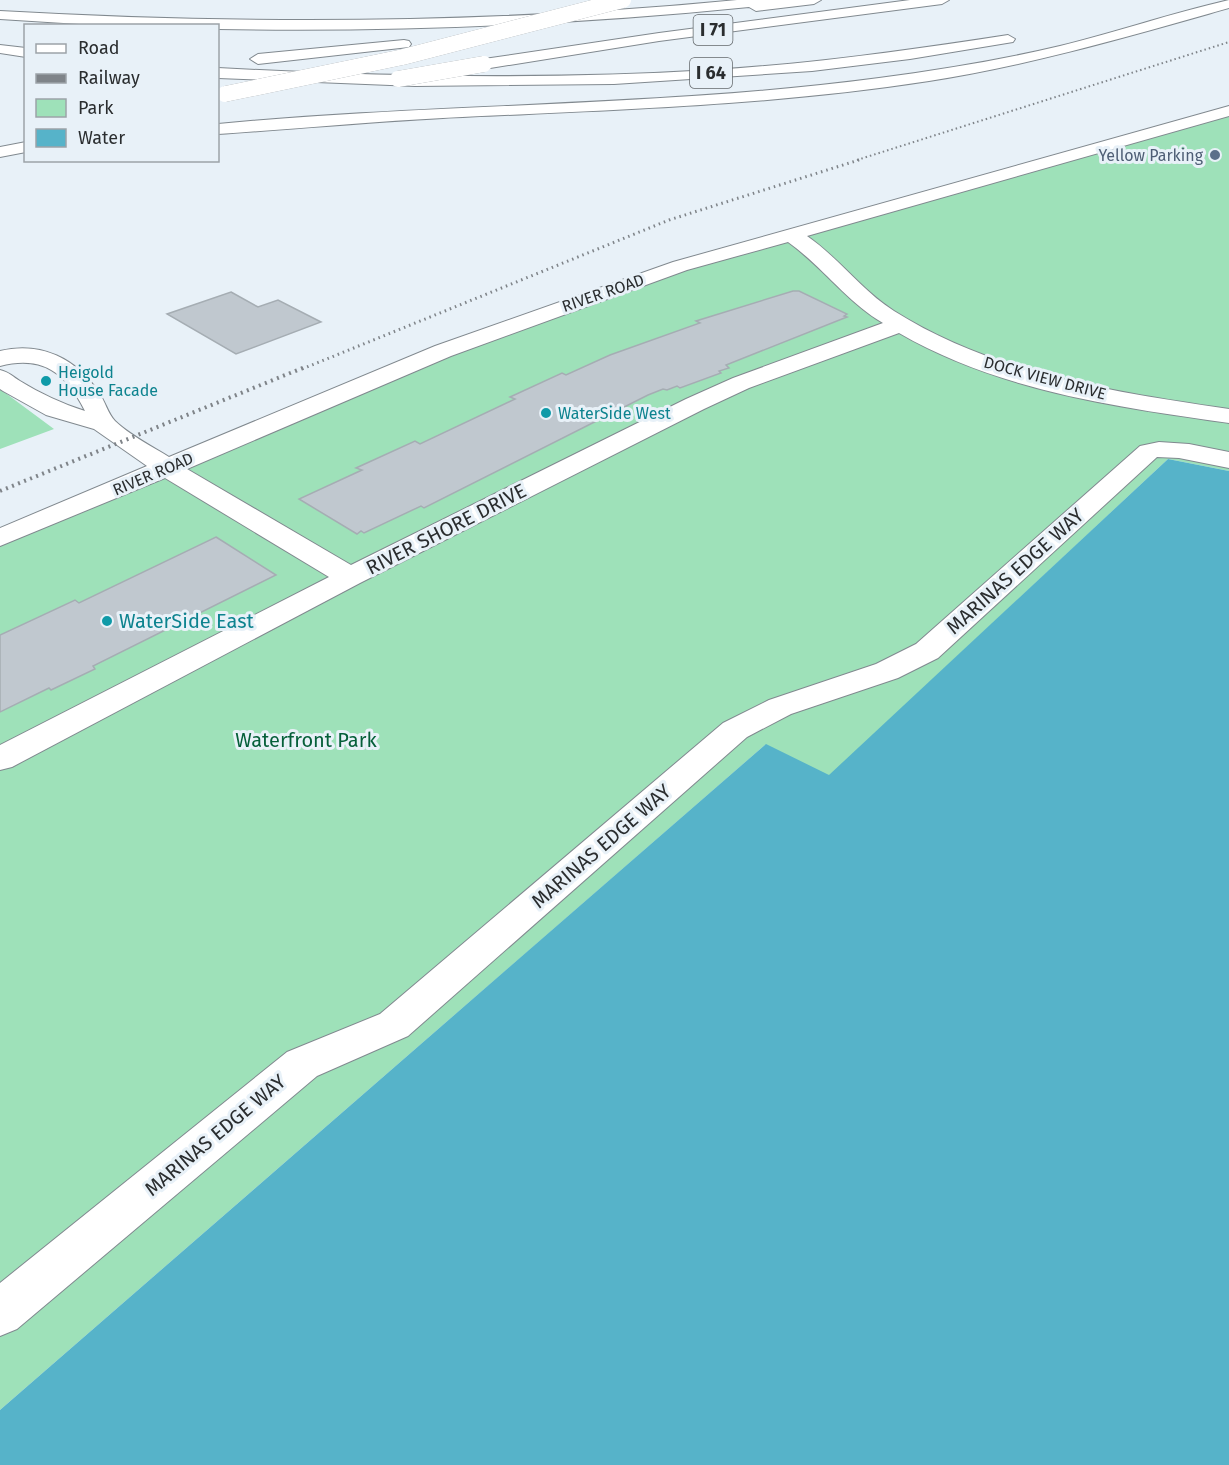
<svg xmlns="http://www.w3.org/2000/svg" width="1229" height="1465" viewBox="0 0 1229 1465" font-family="'Fira Sans',sans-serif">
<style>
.green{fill:#9ee1b9}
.water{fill:#56b3c9}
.building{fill:#c0c8cf;stroke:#a5adb3;stroke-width:1.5}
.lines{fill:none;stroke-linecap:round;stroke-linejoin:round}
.minor-casing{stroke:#81898f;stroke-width:2}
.highway-casing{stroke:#81898f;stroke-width:2}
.minor{fill:#fff;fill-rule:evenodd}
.highway{fill:#fff;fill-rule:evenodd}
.rail-far2{stroke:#7f8489;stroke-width:2;stroke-dasharray:1.5 3;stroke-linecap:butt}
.rail-far1{stroke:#7f8489;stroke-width:3;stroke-dasharray:1.5 4;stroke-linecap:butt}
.rail{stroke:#7f8489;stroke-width:4;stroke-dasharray:2 4.5;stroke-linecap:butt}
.highway-bridge-casing{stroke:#81898f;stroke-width:16;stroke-linecap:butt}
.highway-bridge{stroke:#fff;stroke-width:16}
.service-dot{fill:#5c6f8a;stroke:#e8f1f8;stroke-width:2}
.culture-dot{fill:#0f9aa8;stroke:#e8f1f8;stroke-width:2}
.labels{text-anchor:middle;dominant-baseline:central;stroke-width:6;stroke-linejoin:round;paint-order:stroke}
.far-service-label{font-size:16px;fill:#4e5e75;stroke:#e8f1f8;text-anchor:end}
.far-street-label{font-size:16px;fill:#2a2d2f;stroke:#e8f1f8}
.far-culture-label{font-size:16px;fill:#0d838f;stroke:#e8f1f8;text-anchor:start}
.shield{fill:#e8f1f8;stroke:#63686b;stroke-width:1.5}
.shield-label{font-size:18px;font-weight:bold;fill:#2a2d2f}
.street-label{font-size:20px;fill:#2a2d2f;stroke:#e8f1f8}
.culture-label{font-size:20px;fill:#0d838f;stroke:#e8f1f8;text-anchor:start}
.park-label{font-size:20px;fill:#055f39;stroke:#e8f1f8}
</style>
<rect width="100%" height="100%" fill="#e8f1f8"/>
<path class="green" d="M 1229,110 L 1229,471 L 1168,459 L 829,776 L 765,745 L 0,1410 L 0,542 L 443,351 L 680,266 Z
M 0,389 L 54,429 L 0,449 Z"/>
<path class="water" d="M 1168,459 L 1229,471 L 1229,1465 L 0,1465 L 0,1410 L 766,744 L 829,775 Z"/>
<path class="building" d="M 793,291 L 799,291 L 847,314 L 844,316 L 847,317 L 726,365 L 729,368 L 719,371 L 721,373 L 680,388 L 677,386 L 667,390 L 663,389 L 648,395 L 424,508 L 421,506 L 364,533 L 361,531 L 357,534 L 299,499 L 362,470 L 356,468 L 415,441 L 420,444 L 515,399 L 510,397 L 562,373 L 566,375 L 610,355 L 700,323 L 696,321 Z
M 231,292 L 258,307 L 278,300 L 321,322 L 236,354 L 167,314 Z
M 216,537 L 276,575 L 93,666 L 95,669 L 51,690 L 49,688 L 0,712 L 0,635 L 75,600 L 79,603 Z"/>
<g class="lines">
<defs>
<path id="minor" d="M 1229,106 L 1229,116 L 807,236 C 839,258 861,290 894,311 C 994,374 1113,392 1229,409 L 1229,423 C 1117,407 999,391 899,333 L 749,388 L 704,409 L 360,583 L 12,767 L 0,770 L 0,745 L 329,577 L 165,478 L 0,546 L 0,528 L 147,466 L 94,429 L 46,415 L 3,391 L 0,389 L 0,370 C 9,372 13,377 20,381 C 41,394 63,404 85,411 C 66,373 43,355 0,366 L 0,351 C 41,341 77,359 99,393 C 105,401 108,414 115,421 C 128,434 153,447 169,457 L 435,346 L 673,262 ZM 788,242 C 822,266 847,302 883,323 L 733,378 L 686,399 L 351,565 L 187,469 L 451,356 L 687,270 Z
M 1159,442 L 1189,444 L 1229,452 L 1229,468 L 1179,458 L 1157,457 L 938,658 L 898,678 L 791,714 L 747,737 L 408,1036 L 317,1076 L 17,1329 L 0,1336 L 0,1283 L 287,1052 L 380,1014 L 723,723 L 769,700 L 876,664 L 916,644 L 1140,446 Z"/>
<path id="highway" d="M 737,0 L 821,0 L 814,4 L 756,11 L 749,7 C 572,25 395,32 218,29 L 218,26 L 111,26 L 0,19 L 0,11 C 246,25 491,24 737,0 Z
M 910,0 L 949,0 L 942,4 L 659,41 L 484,69 L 476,64 L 484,59 L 659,33 Z
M 1229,0 L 1229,8 C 1130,36 1031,65 929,81 C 768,106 606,110 443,118 C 368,122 293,129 218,134 L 218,124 C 438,103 660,107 879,78 C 940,70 1001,60 1060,46 C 1117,32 1172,13 1229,0 Z
M 1008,35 L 1015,39 L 1013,42 L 910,59 L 812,71 L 614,84 L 415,86 L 218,78 L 218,68 C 383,77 547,80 711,70 C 811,64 910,50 1008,35 Z
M 404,40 L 409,41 L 411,44 L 409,47 L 258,64 L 250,59 L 258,54 Z
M 0,45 L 26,48 L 26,57 L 0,53 Z
M 26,142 L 26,152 L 0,157 L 0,147 Z"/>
</defs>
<use href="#minor" class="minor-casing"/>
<use href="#highway" class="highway-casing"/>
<use href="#minor" class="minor"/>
<use href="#highway" class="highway"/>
<path class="rail-far2" d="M 857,160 L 1229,42"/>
<path class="rail-far1" d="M 302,369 L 669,220 L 862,159"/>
<path class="rail" d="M 0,491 L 305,367"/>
<defs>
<path id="highway-bridge" d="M 398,79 L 484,64
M 225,94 L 403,57 L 623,0"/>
</defs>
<use href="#highway-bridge" class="highway-bridge-casing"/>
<use href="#highway-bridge" class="highway-bridge"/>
</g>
<circle class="service-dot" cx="1215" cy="155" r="6"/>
<g class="culture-dot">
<circle cx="46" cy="381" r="6"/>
<circle cx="546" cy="413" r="6"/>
<circle cx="107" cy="621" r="6"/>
</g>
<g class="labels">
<g class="far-service-label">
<text x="1203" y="155">Yellow Parking</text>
</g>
<g class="far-street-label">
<text transform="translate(603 293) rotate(-19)">RIVER ROAD</text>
<text transform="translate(1045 378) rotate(15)">DOCK VIEW DRIVE</text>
<text transform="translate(153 474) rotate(-23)">RIVER ROAD</text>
</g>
<g class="far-culture-label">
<text x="58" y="372">Heigold<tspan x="58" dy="18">House Facade</tspan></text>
<text x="558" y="413">WaterSide West</text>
</g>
<g class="shield">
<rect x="693.5" y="15" width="39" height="30" rx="4.5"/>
<rect x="690" y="58" width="42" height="30" rx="4.5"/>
</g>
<g class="shield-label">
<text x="713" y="30">I 71</text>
<text x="711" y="73">I 64</text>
</g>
<g class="street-label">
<text transform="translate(446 529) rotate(-27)">RIVER SHORE DRIVE</text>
<text transform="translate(1015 571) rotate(-42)">MARINAS EDGE WAY</text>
<text transform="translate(601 846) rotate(-41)">MARINAS EDGE WAY</text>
<text transform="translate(215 1135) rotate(-40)">MARINAS EDGE WAY</text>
</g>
<g class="culture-label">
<text x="119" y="621">WaterSide East</text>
</g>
<g class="park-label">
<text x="306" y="740">Waterfront Park</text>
</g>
</g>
<rect x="24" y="24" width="195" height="138" fill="#e8f1f8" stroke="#9ca3a8" stroke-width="1.5"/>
<rect x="36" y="44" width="30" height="9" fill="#ffffff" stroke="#9ca3a8" stroke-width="1.5"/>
<text x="78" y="54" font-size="18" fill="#2a2d2f">Road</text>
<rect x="36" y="74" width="30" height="9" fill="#7f8489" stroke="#9ca3a8" stroke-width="1.5"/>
<text x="78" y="84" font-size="18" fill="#2a2d2f">Railway</text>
<rect x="36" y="99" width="30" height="18" fill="#9ee1b9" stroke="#9ca3a8" stroke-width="1.5"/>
<text x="78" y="114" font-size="18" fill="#2a2d2f">Park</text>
<rect x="36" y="129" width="30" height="18" fill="#56b3c9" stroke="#9ca3a8" stroke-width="1.5"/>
<text x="78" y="144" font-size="18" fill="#2a2d2f">Water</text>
</svg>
